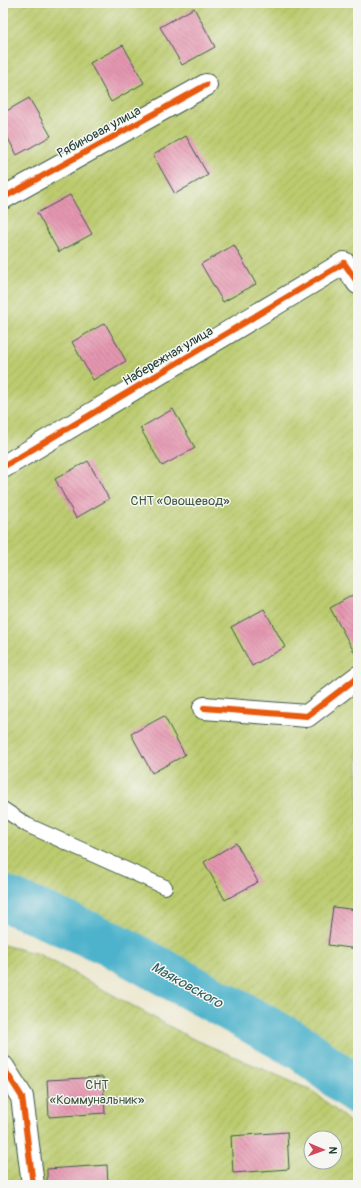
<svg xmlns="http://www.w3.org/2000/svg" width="361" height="1188" viewBox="0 0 361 1188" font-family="Pangolin,sans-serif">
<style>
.garden{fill:url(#garden-furrows);stroke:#6d8451;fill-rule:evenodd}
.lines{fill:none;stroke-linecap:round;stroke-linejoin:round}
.river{stroke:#4db2cb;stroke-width:46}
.building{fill:url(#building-back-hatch)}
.lane-casing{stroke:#3e564b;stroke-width:16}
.street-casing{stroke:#3e564b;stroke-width:24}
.lane{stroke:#fff;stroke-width:14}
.street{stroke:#fff;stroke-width:22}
.cycleway-casing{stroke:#f6f6f2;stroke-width:8}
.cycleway{stroke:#e8590c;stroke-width:6}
.labels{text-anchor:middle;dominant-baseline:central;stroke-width:3;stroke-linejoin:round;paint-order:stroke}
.street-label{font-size:13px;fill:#1f3d34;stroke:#f6f6f2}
.park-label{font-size:13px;fill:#3e5940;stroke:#f6f6f2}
.water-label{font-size:14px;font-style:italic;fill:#2d6061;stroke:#f6f6f2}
</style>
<defs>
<pattern id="garden-furrows" width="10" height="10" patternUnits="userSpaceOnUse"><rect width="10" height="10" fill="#bbcb6e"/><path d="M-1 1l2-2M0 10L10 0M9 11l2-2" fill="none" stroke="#a0af60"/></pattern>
<pattern id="building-back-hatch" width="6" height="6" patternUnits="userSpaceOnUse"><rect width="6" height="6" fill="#e596b0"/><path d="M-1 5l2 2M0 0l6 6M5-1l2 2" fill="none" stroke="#b97c90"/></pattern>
</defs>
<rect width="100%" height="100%" fill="#f6f6f2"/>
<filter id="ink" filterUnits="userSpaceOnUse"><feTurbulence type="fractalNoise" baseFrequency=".025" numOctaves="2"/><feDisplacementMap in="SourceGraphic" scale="8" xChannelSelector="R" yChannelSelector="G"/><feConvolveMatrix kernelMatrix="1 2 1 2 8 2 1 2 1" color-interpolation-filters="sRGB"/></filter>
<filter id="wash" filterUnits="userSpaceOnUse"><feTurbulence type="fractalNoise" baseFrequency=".012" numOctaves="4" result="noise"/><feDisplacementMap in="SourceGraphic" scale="16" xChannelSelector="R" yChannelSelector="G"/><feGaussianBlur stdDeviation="0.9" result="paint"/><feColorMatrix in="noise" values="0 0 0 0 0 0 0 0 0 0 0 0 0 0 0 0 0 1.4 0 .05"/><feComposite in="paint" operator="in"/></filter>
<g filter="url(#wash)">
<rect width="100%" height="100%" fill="#ece7ce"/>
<path class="garden" d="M 3,3 L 358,3 L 358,1073 L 165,953 L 60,922 L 3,896 Z
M 3,945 L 39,954 L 189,1037 L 313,1091 L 358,1129 L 358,1185 L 3,1185 ZM 311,1138 L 335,1138 L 335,1162 L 311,1162 Z"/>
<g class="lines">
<path class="river" d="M 3,898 L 112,944 L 302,1048 L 358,1092"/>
</g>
<g id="blocks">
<path class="building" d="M 194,8 L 215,47 L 182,65 L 160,27 Z
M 123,45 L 144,83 L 111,102 L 90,63 Z
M 29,98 L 51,136 L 17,155 L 3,129 L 3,113 Z
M 186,136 L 208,175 L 175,194 L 153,155 Z
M 70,195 L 92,234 L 59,252 L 37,213 Z
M 234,245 L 256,284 L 223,302 L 201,264 Z
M 105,323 L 126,361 L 93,380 L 72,342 Z
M 173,409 L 195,448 L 162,466 L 140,428 Z
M 88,461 L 109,499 L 76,518 L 55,479 Z
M 358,592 L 358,659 L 330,608 Z
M 264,609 L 285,647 L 252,666 L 231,627 Z
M 164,716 L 185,755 L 152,773 L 131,734 Z
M 236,843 L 258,882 L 225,900 L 204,862 Z
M 333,907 L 358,910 L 358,949 L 328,945 Z
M 103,1077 L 105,1113 L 49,1117 L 47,1080 Z
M 287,1132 L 289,1169 L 233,1173 L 231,1136 Z
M 107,1165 L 108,1185 L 47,1185 L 47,1169 Z"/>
</g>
</g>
<g filter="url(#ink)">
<use href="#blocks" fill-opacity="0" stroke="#3e564b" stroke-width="1"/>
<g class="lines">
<defs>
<path id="lane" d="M 3,809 L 27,825 L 165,887"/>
<path id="street" d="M 3,198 L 206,85
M 3,467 L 344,263 L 358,283
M 204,708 L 307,716 L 358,677
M 3,1067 L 22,1097 L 33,1185"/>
</defs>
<use href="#lane" class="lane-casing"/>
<use href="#street" class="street-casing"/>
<use href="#lane" class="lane"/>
<use href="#street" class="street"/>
<defs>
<path id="cycleway" d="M 3,198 L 206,85
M 3,467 L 344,263 L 358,283
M 204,708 L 307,716 L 358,677
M 3,1067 L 22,1097 L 33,1185"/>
</defs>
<use href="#cycleway" class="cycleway-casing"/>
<use href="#cycleway" class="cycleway"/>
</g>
</g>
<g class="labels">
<g class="street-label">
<text transform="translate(99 132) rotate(-29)">Рябиновая улица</text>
<text transform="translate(168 356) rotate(-31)">Набережная улица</text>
</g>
<g class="park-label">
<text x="180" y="501">СНТ «Овощевод»</text>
<text x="97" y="1085">СНТ<tspan x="97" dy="15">«Коммунальник»</tspan></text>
</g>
<g class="water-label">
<text transform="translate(187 985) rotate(29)">Маяковского</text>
</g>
</g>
<rect width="361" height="1188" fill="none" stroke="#f6f6f2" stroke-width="16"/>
<g transform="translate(323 1150) rotate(92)"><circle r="19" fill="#f6f6f2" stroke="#a0aca6"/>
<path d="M0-3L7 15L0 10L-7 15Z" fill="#d1495b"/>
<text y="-6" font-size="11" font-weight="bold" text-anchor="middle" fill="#1f3d34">N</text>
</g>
</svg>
